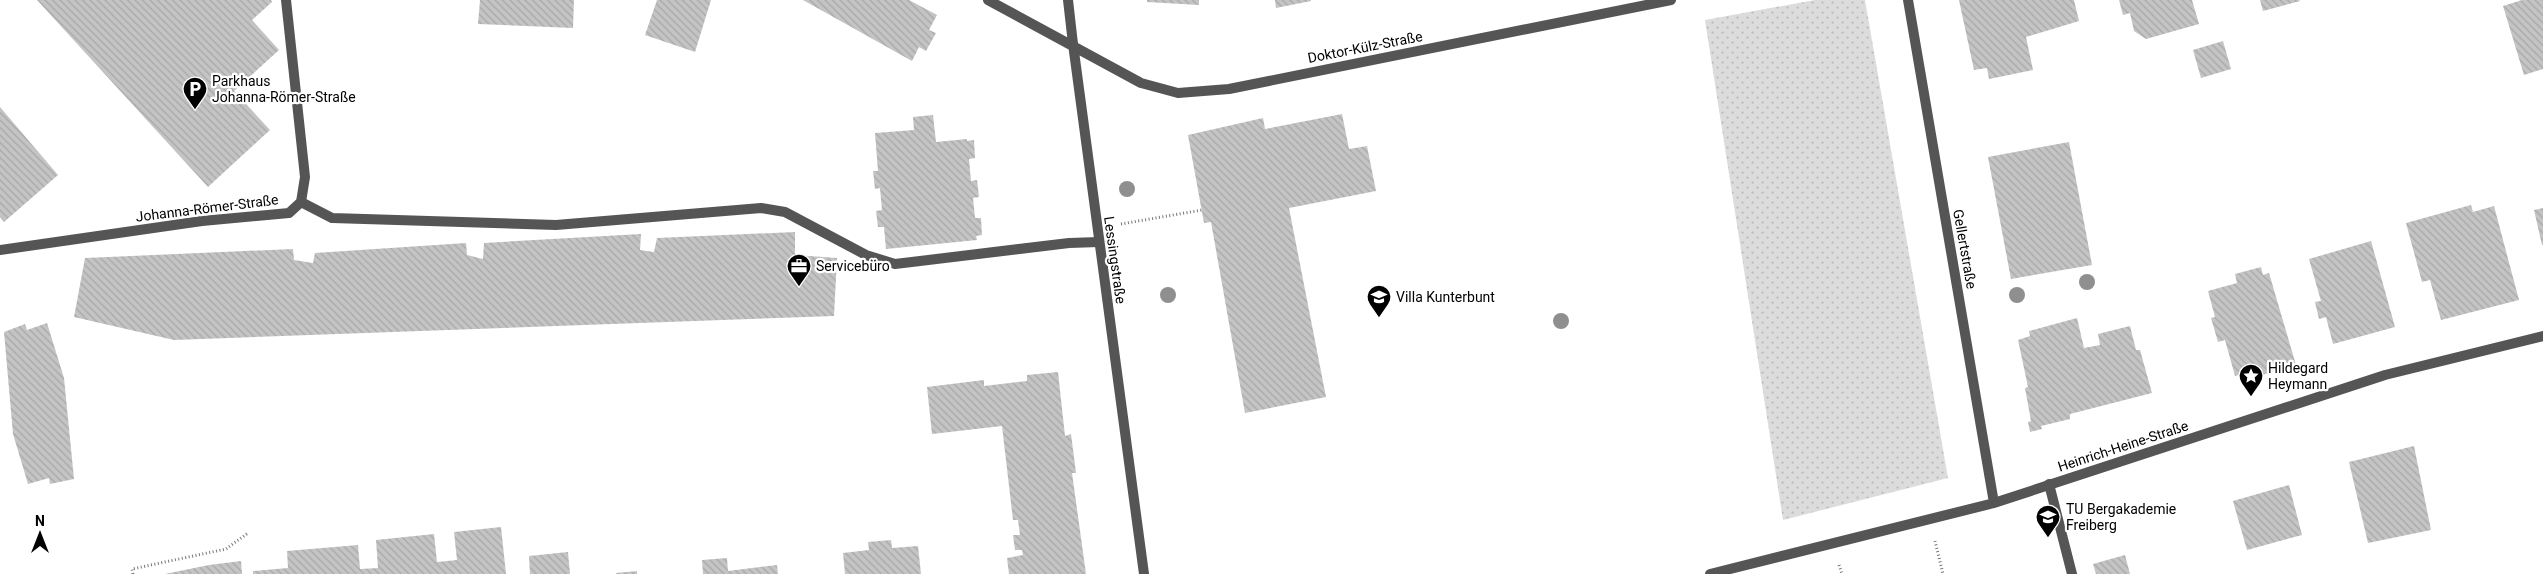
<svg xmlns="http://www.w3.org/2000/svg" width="2543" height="574" viewBox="0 0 2543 574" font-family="Roboto,sans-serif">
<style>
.grass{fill:url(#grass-dots)}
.building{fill:url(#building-back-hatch)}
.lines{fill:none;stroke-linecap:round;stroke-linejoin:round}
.path{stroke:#777;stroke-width:3;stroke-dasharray:1 2.5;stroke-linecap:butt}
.service{stroke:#555;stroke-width:10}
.minor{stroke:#555;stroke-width:10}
.tree{fill:#8f8f8f}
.labels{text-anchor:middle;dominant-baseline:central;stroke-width:4.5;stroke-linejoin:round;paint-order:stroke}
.street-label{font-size:14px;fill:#000;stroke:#fff}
.poi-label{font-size:14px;fill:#000;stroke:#fff;text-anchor:start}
</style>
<defs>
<pattern id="grass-dots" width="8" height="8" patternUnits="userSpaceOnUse" patternTransform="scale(1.25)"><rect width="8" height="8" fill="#dcdcdc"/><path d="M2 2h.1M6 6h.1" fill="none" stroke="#bbb" stroke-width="1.8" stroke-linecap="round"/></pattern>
<pattern id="building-back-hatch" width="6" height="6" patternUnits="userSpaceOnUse" patternTransform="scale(1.25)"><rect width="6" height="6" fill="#c4c4c4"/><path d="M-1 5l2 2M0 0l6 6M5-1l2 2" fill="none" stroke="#a7a7a7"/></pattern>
</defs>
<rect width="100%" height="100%" fill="#fff"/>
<path class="grass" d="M 1815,0 L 1865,0 L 1948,478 L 1783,520 L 1705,20 Z"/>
<path class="building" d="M 37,0 L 271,0 L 272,2 L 252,20 L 279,50 L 234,91 L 270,130 L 208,187 Z
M 480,0 L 574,0 L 573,28 L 478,24 Z
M 657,0 L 711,0 L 695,52 L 645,35 Z
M 803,0 L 909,0 L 937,15 L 929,30 L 936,33 L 926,51 L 919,47 L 912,61 Z
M 1147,0 L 1199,0 L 1199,5 L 1147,2 Z
M 1275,0 L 1311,0 L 1311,1 L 1276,8 Z
M 1959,0 L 2074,0 L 2079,21 L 2026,37 L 2033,70 L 1989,79 L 1987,68 L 1974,70 Z
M 2119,0 L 2192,0 L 2199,24 L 2146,39 L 2134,31 L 2130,13 L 2123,15 Z
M 2260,0 L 2299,0 L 2300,1 L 2263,11 Z
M 2522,0 L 2543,0 L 2543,69 L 2524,75 L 2503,6 Z
M 2223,41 L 2231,69 L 2201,78 L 2193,50 Z
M 0,107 L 58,175 L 4,222 L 0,217 Z
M 1342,114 L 1349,149 L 1367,146 L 1376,191 L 1289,208 L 1326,397 L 1245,413 L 1211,222 L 1204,223 L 1188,135 L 1263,118 L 1265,129 Z
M 933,115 L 936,142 L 967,139 L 967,141 L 974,140 L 975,158 L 969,159 L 971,181 L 977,180 L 979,197 L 973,198 L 975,218 L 981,218 L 982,235 L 976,236 L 977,240 L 886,249 L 884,227 L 878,227 L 876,211 L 882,210 L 880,188 L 875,189 L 873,171 L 878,171 L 875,133 L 914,130 L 913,117 Z
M 2069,142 L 2092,265 L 2011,279 L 1988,157 Z
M 2471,205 L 2473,212 L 2494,206 L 2519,300 L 2441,320 L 2430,280 L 2422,282 L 2406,223 Z
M 2543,208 L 2543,245 L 2542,245 L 2534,210 Z
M 795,232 L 795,255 L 837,258 L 834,316 L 174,340 L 74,317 L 85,258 L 293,249 L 294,260 L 313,263 L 315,253 L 466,243 L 467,255 L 483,259 L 484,243 L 641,234 L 640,250 L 654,252 L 657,238 Z
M 2371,241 L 2395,327 L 2333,344 L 2326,317 L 2319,319 L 2315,302 L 2321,301 L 2309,259 Z
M 2261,267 L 2263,275 L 2269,273 L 2296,365 L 2262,375 L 2261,369 L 2235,376 L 2225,340 L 2218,342 L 2211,318 L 2215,317 L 2208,291 L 2237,283 L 2235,274 Z
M 2077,318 L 2084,348 L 2100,345 L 2098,334 L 2130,326 L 2136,350 L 2140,350 L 2152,393 L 2070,414 L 2070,419 L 2041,426 L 2042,429 L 2030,432 L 2028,422 L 2031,421 L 2025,388 L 2028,387 L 2018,340 L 2030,336 L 2029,331 Z
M 47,323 L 64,378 L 74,479 L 50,484 L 49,478 L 28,484 L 13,434 L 4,332 L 25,324 L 27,330 Z
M 1058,372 L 1065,436 L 1071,434 L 1076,473 L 1072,473 L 1086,574 L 1009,574 L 1007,558 L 1023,555 L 1022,550 L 1015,550 L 1013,535 L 1020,535 L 1018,520 L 1013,520 L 1002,426 L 932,434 L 927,387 L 984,380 L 984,386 L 1027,381 L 1027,375 Z
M 2414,446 L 2431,530 L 2368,543 L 2349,462 Z
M 2289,485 L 2302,535 L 2247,550 L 2233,501 Z
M 501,527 L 506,574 L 253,574 L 253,571 L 288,568 L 287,551 L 358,545 L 360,569 L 378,568 L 376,540 L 434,534 L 437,562 L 457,560 L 454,532 Z
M 891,540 L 892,548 L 918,546 L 921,574 L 845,574 L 843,553 L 869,550 L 868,542 Z
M 568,552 L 570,574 L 530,574 L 529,556 Z
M 2125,555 L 2130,574 L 2096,574 L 2093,564 Z
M 727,558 L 728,571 L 777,565 L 778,574 L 703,574 L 702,560 Z
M 241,561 L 242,574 L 165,574 L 209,565 Z
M 637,571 L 637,574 L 616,574 L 616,573 Z"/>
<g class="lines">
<path class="path" d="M 1121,224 L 1202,210
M 1935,541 L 1943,574
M 1839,565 L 1842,574
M 133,574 L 132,569 L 226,549 L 248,533"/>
<path class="service" d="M 1068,0 L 1073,44
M 301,202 L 332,218 L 556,225 L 761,208 L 785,212 L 866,255 L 895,264 L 1069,243 L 1099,242
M 2049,484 L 2072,574"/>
<path class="minor" d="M 988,0 L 1141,83 L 1178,93 L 1229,89 L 1671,0
M 1908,0 L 1994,503
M 1073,44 L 1144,574
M 0,250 L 202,221 L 289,213 L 301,202 L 305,177 L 286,0
M 1710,574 L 1994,503 L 2385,375 L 2543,336"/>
</g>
<g class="tree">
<circle cx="1127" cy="189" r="8"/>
<circle cx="2087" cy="282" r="8"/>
<circle cx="1168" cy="295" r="8"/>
<circle cx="2017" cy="295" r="8"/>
<circle cx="1561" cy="321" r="8"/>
</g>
<defs>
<symbol id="parking-pin" viewBox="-11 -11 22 30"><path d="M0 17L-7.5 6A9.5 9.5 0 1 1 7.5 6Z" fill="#000" stroke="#fff"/><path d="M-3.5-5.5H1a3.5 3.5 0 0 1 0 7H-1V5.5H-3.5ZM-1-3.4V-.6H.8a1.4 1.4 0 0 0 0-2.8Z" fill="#fff"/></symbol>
<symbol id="office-pin" viewBox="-11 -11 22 30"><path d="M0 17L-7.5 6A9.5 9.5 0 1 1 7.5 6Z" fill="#000" stroke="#fff"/><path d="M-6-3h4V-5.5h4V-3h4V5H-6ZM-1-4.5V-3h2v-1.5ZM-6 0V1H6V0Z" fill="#fff"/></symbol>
<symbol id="school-pin" viewBox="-11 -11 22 30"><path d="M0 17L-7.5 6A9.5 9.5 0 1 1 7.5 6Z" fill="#000" stroke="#fff"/><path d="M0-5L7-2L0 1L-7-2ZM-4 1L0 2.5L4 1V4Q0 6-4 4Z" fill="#fff"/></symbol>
<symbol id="sight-pin" viewBox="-11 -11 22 30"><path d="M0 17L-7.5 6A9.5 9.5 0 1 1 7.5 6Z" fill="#000" stroke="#fff"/><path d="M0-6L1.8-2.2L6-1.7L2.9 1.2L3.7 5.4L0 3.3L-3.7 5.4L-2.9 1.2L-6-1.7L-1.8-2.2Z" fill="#fff"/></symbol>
<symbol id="university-pin" viewBox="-11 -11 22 30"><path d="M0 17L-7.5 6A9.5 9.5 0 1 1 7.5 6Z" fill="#000" stroke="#fff"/><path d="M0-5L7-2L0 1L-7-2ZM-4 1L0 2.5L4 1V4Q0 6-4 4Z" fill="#fff"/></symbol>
</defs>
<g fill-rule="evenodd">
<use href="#parking-pin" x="181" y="75" width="28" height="38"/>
<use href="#office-pin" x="785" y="252" width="28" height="38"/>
<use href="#school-pin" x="1365" y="283" width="28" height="38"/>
<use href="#sight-pin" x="2237" y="362" width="28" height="38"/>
<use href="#university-pin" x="2034" y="503" width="28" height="38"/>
</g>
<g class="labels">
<g class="street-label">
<text transform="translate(1365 47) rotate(-11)">Doktor-Külz-Straße</text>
<text transform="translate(207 208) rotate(-7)">Johanna-Römer-Straße</text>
<text transform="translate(1965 249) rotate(80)">Gellertstraße</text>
<text transform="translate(1115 260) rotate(82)">Lessingstraße</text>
<text transform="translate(2123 446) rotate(-18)">Heinrich-Heine-Straße</text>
</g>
<g class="poi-label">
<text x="212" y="81">Parkhaus<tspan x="212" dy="16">Johanna-Römer-Straße</tspan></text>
<text x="816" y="266">Servicebüro</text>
<text x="1396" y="297">Villa Kunterbunt</text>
<text x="2268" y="368">Hildegard<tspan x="2268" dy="16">Heymann</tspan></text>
<text x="2066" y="509">TU Bergakademie<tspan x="2066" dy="16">Freiberg</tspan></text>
</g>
</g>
<g transform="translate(40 534)" stroke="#ffffff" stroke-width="4" paint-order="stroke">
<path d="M0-4L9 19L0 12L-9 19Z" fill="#000000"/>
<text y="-8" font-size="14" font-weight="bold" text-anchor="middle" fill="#000000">N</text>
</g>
</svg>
